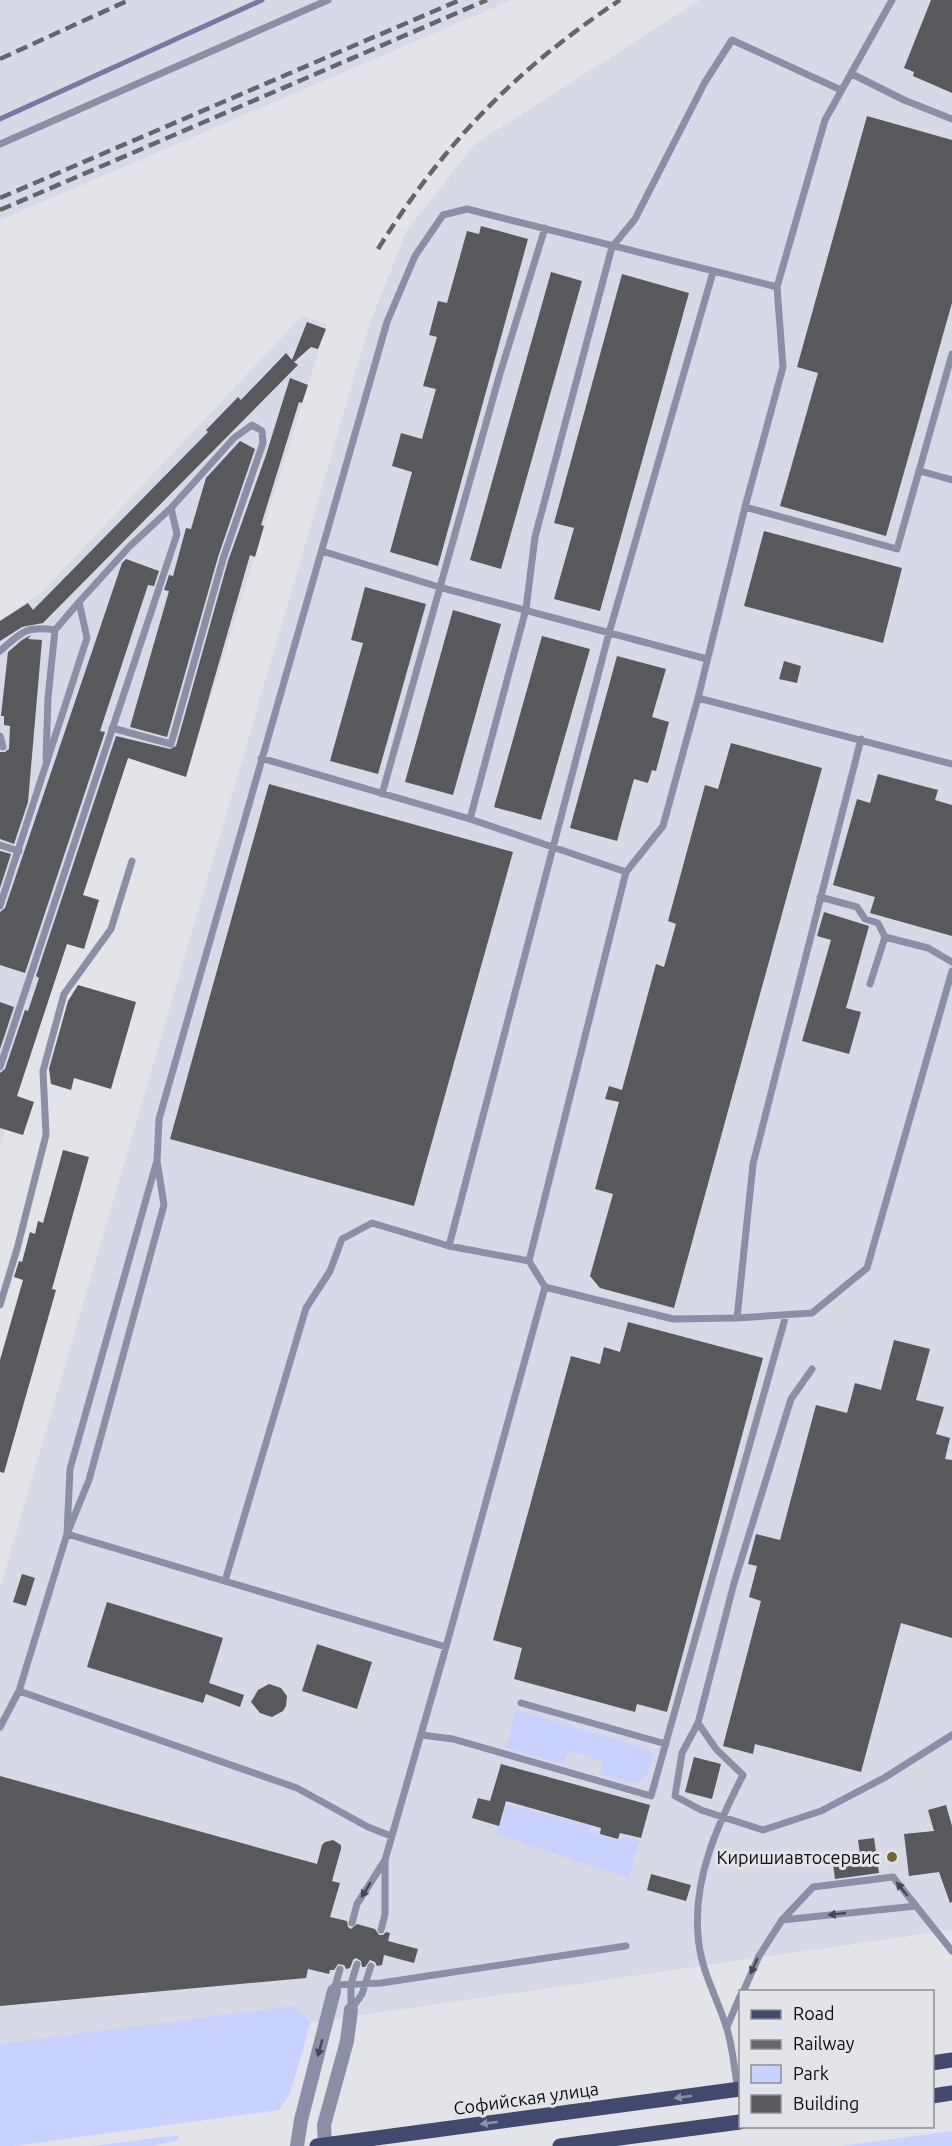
<svg xmlns="http://www.w3.org/2000/svg" width="952" height="2146" viewBox="0 0 952 2146" font-family="Ubuntu,sans-serif">
<style>
.built{fill:#d7dae6}
.green{fill:#c9d2fe}
.lines{fill:none;stroke-linecap:round;stroke-linejoin:round}
.stream{stroke:#747b9f;stroke-width:5}
.building{fill:#58595d}
.service{stroke:#8a8fa5;stroke-width:7}
.minor{stroke:#8a8fa5;stroke-width:14}
.primary{stroke:#42496f;stroke-width:15}
.rail{stroke:#656669;stroke-width:4.5;stroke-dasharray:12 6;stroke-linecap:butt}
.oneway{fill:#454852}
.oneway2{fill:#8a8fa6}
.poi-dot{fill:#716431;stroke:#e3e4e9;stroke-width:2}
.labels{text-anchor:middle;dominant-baseline:central;stroke-width:6;stroke-linejoin:round;paint-order:stroke}
.poi-label{font-size:18px;fill:#0c0d0e;stroke:#e3e4e9;text-anchor:end}
.street-label{font-size:18px;fill:#0c0d0e;stroke:#e3e4e9}
</style>
<rect width="100%" height="100%" fill="#e3e4e9"/>
<path class="built" d="M 0,0 L 511,0 L 0,220 Z
M 700,0 L 952,0 L 952,1930 L 0,2067 L 0,1588 L 370,323 L 407,230 L 475,144 Z
M 302,316 L 327,324 L 186,777 L 128,758 L 0,1147 L 0,619 L 41,593 Z"/>
<path class="green" d="M 516,1710 L 649,1749 L 653,1756 C 645,1795 630,1782 600,1774 L 603,1761 L 568,1751 L 564,1764 L 506,1748 Z
M 507,1804 L 591,1826 L 591,1830 L 599,1832 L 598,1835 L 621,1841 L 623,1835 L 640,1840 L 629,1878 L 496,1834 Z
M 290,2006 L 298,2007 L 298,2011 L 311,2021 L 290,2094 L 279,2110 L 14,2146 L 0,2146 L 0,2044 Z
M 952,2131 L 952,2146 L 841,2146 Z
M 178,2135 L 179,2140 L 152,2146 L 93,2146 Z"/>
<g class="lines">
<path class="stream" d="M 0,119 L 262,0"/>
</g>
<path class="building" d="M 931,0 L 952,0 L 952,93 L 913,76 L 914,72 L 904,68 Z
M 867,116 L 952,140 L 952,303 L 886,536 L 780,506 L 818,373 L 797,367 Z
M 481,226 L 528,239 L 438,566 L 390,552 L 412,472 L 392,466 L 401,433 L 422,439 L 436,389 L 423,386 L 437,337 L 429,335 L 438,301 L 447,303 L 467,231 L 479,234 Z
M 551,272 L 582,281 L 501,569 L 470,560 Z
M 622,274 L 689,293 L 600,611 L 554,599 L 574,528 L 554,523 Z
M 307,322 L 326,329 L 318,349 L 311,347 L 294,362 L 298,365 L 43,623 L 22,627 L 0,641 L 0,621 L 28,603 L 33,610 L 208,432 L 206,430 L 238,397 L 241,400 L 286,353 L 292,360 Z
M 290,378 L 308,385 L 302,403 L 299,402 L 261,525 L 264,526 L 255,557 L 250,555 L 186,777 L 128,758 L 83,895 L 99,900 L 84,949 L 67,944 L 17,1096 L 34,1102 L 23,1135 L 0,1128 L 0,1073 L 5,1069 L 25,1010 L 28,1011 L 39,978 L 36,976 L 116,736 L 170,749 L 176,746 L 228,561 L 266,455 Z
M 240,441 L 255,449 L 218,557 L 167,737 L 130,727 L 169,591 L 164,590 L 169,575 L 173,576 L 186,528 L 191,529 L 206,478 Z
M 764,531 L 902,568 L 883,643 L 744,606 Z
M 126,559 L 159,571 L 154,586 L 148,585 L 100,731 L 105,732 L 25,973 L 0,965 L 0,912 L 5,908 L 122,563 Z
M 365,587 L 426,604 L 378,774 L 330,761 L 363,643 L 351,640 Z
M 453,610 L 501,624 L 453,795 L 405,782 Z
M 31,635 L 28,639 L 42,640 L 28,802 L 14,844 L 0,839 L 0,752 L 5,752 L 9,749 L 10,726 L 4,725 L 4,716 L 1,716 L 8,652 L 22,640 Z
M 542,636 L 590,649 L 541,820 L 494,807 Z
M 617,656 L 666,669 L 652,717 L 669,722 L 656,771 L 652,770 L 648,783 L 634,779 L 617,841 L 570,828 Z
M 784,661 L 801,666 L 797,683 L 779,679 Z
M 731,743 L 822,768 L 674,1308 L 600,1288 L 590,1276 L 613,1194 L 595,1189 L 619,1102 L 605,1099 L 609,1086 L 622,1090 L 656,964 L 664,967 L 676,924 L 668,921 L 705,785 L 718,789 Z
M 878,774 L 938,790 L 935,800 L 952,805 L 952,936 L 870,913 L 875,897 L 833,885 L 857,799 L 870,803 Z
M 269,784 L 513,852 L 414,1206 L 170,1139 Z
M 0,851 L 11,854 L 0,888 Z
M 824,912 L 869,926 L 846,1008 L 861,1012 L 849,1054 L 802,1041 L 831,940 L 817,936 Z
M 78,985 L 136,1002 L 111,1089 L 74,1078 L 71,1090 L 51,1084 L 49,1069 L 68,1001 Z
M 0,1002 L 14,1007 L 0,1049 Z
M 63,1150 L 89,1157 L 52,1289 L 56,1290 L 4,1473 L 0,1472 L 0,1360 L 23,1280 L 14,1277 L 19,1261 L 22,1262 L 30,1232 L 35,1234 L 38,1221 L 43,1223 Z
M 628,1322 L 763,1358 L 667,1712 L 637,1704 L 635,1712 L 514,1679 L 522,1648 L 493,1640 L 571,1356 L 600,1364 L 604,1347 L 620,1352 Z
M 894,1340 L 930,1349 L 916,1400 L 944,1407 L 936,1434 L 950,1438 L 945,1459 L 952,1460 L 952,1638 L 901,1623 L 861,1772 L 755,1744 L 753,1754 L 723,1746 L 761,1601 L 749,1597 L 757,1566 L 748,1564 L 756,1534 L 780,1540 L 816,1405 L 847,1413 L 855,1383 L 881,1390 Z
M 22,1574 L 35,1578 L 26,1606 L 13,1602 Z
M 107,1602 L 223,1638 L 209,1683 L 244,1695 L 240,1707 L 206,1694 L 203,1703 L 87,1667 Z
M 317,1644 L 372,1662 L 357,1709 L 302,1691 Z
M 269,1684 L 281,1688 L 287,1696 L 286,1706 L 283,1711 L 272,1717 L 260,1713 L 251,1702 L 258,1690 Z
M 694,1757 L 721,1764 L 712,1799 L 685,1792 Z
M 501,1764 L 650,1805 L 641,1838 L 620,1833 L 618,1839 L 600,1834 L 601,1828 L 506,1801 L 499,1826 L 472,1818 L 478,1798 L 490,1801 Z
M 0,1776 L 317,1864 L 322,1845 L 325,1842 L 333,1840 L 341,1845 L 341,1849 L 332,1881 L 340,1883 L 330,1917 L 347,1921 L 348,1927 L 351,1929 L 357,1924 L 375,1929 L 379,1935 L 383,1935 L 386,1932 L 390,1933 L 388,1941 L 418,1949 L 414,1963 L 384,1955 L 382,1965 L 377,1966 L 375,1962 L 370,1960 L 365,1967 L 362,1967 L 361,1961 L 356,1958 L 353,1960 L 350,1968 L 346,1969 L 344,1965 L 338,1964 L 334,1970 L 330,1970 L 329,1974 L 308,1969 L 306,1978 L 0,2006 Z
M 946,1805 L 952,1826 L 952,1902 L 950,1903 L 939,1872 L 909,1876 L 904,1834 L 934,1831 L 928,1810 Z
M 874,1838 L 879,1873 L 835,1879 L 833,1864 L 861,1861 L 858,1840 Z
M 651,1874 L 691,1885 L 686,1901 L 647,1890 Z"/>
<g class="lines">
<path class="service" d="M 852,74 L 904,100 L 952,119
M 0,144 L 328,0
M 920,471 L 952,480
M 745,507 L 897,549 L 952,354
M 322,551 L 439,587 L 707,659
M 0,651 C 21,633 26,625 55,630
M 698,698 L 952,764
M 112,728 L 171,744 L 223,559 L 263,443 L 262,431 L 252,425 L 234,438 L 171,508
M 0,736 L 3,747
M 261,758 L 470,819 L 626,872
M 46,759 L 48,698 L 55,630 L 79,602
M 382,794 L 499,377 L 545,228
M 470,819 L 526,609 L 535,537 L 612,247 L 635,219 L 705,82 L 732,40 L 841,90
M 0,845 L 19,851
M 820,897 L 857,907 L 865,919 L 878,923 L 885,937
M 0,906 L 87,638 L 79,602 L 129,547 L 171,508 L 177,534 L 0,1067
M 870,984 L 885,937 L 928,948 L 952,962
M 156,1164 L 70,1469 L 67,1534 L 446,1647
M 449,1246 L 609,633 L 713,272
M 545,1287 L 673,1319 L 737,1318 L 812,1313 L 867,1268 L 952,971
M 0,1305 L 17,1249 L 46,1135 L 43,1071 L 64,994 L 111,929 L 132,861
M 737,1318 L 753,1164 L 861,739
M 812,1369 L 791,1399 L 734,1583 L 698,1723 L 682,1753 L 675,1796 L 701,1810 L 763,1830 L 821,1811 L 884,1778 L 952,1735
M 225,1581 L 306,1308 L 330,1271 L 342,1239 L 372,1223 L 449,1246 L 529,1261
M 521,1703 L 666,1744
M 698,1723 L 716,1749 L 743,1775 C 718,1824 693,1878 698,1935 C 700,1969 716,1995 726,2026 C 733,2046 734,2069 738,2089
M 0,1727 L 19,1691
M 421,1735 L 453,1739 L 651,1796 L 786,1315
M 391,1836 L 368,1827 L 297,1788 L 19,1691 L 67,1534 L 89,1480 L 164,1205 L 157,1161 L 159,1119 L 387,322 L 415,256 L 443,215 L 467,209 L 777,287 L 825,120 L 892,0
M 782,1920 L 916,1906
M 352,1923 L 357,1904 L 385,1860
M 381,1930 L 385,1914 L 385,1860 L 446,1647 L 545,1287 L 529,1261 L 626,872 L 663,826 L 698,698 L 745,507 L 783,367 L 777,287
M 335,1985 L 381,1983 L 626,1946
M 335,1987 L 340,1969
M 743,1992 L 759,1956 L 782,1920 L 813,1887 L 893,1877 L 952,1951
M 351,2010 L 362,1994 L 371,1966
M 351,2010 L 351,1984 L 357,1964
M 727,2027 L 740,1996"/>
<path class="minor" d="M 325,2145 L 324,2125 L 347,2041 L 351,2010
M 297,2146 L 301,2120 L 334,1991"/>
<path class="primary" d="M 932,2063 L 952,2060
M 932,2096 L 952,2093
M 317,2146 L 740,2089
M 560,2146 L 740,2122"/>
<path class="rail" d="M 0,59 L 129,0
M 0,198 L 460,0
M 0,210 L 487,0
M 378,249 C 445,142 515,70 620,0"/>
</g>
<defs><path id="oneway-solid" d="M-6-.8H1V-3.2L6.5 0L1 3.2V.8H-6Z" transform="scale(1.5)"/></defs>
<g class="oneway">
<use href="#oneway-solid" transform="translate(902 1889) rotate(-129)"/>
<use href="#oneway-solid" transform="translate(366 1890) rotate(122)"/>
<use href="#oneway-solid" transform="translate(837 1914) rotate(174)"/>
<use href="#oneway-solid" transform="translate(754 1966) rotate(114)"/>
<use href="#oneway-solid" transform="translate(320 2048) rotate(105)"/>
</g>
<g class="oneway2">
<use href="#oneway-solid" transform="translate(683 2097) rotate(172)"/>
<use href="#oneway-solid" transform="translate(489 2123) rotate(172)"/>
</g>
<circle class="poi-dot" cx="892" cy="1857" r="6"/>
<g class="labels">
<g class="poi-label">
<text x="880" y="1857">Киришиавтосервис</text>
</g>
<g class="street-label">
<text transform="translate(526 2098) rotate(-8)">Софийская улица</text>
</g>
</g>
<rect x="739" y="1990" width="195" height="138" fill="#e3e4e9" stroke="#8d8e91" stroke-width="1.5"/>
<rect x="751" y="2010" width="30" height="9" fill="#42496f" stroke="#8d8e91" stroke-width="1.5"/>
<text x="793" y="2020" font-size="18" fill="#0c0d0e">Road</text>
<rect x="751" y="2040" width="30" height="9" fill="#656669" stroke="#8d8e91" stroke-width="1.5"/>
<text x="793" y="2050" font-size="18" fill="#0c0d0e">Railway</text>
<rect x="751" y="2065" width="30" height="18" fill="#c9d2fe" stroke="#8d8e91" stroke-width="1.5"/>
<text x="793" y="2080" font-size="18" fill="#0c0d0e">Park</text>
<rect x="751" y="2095" width="30" height="18" fill="#58595d" stroke="#8d8e91" stroke-width="1.5"/>
<text x="793" y="2110" font-size="18" fill="#0c0d0e">Building</text>
</svg>
